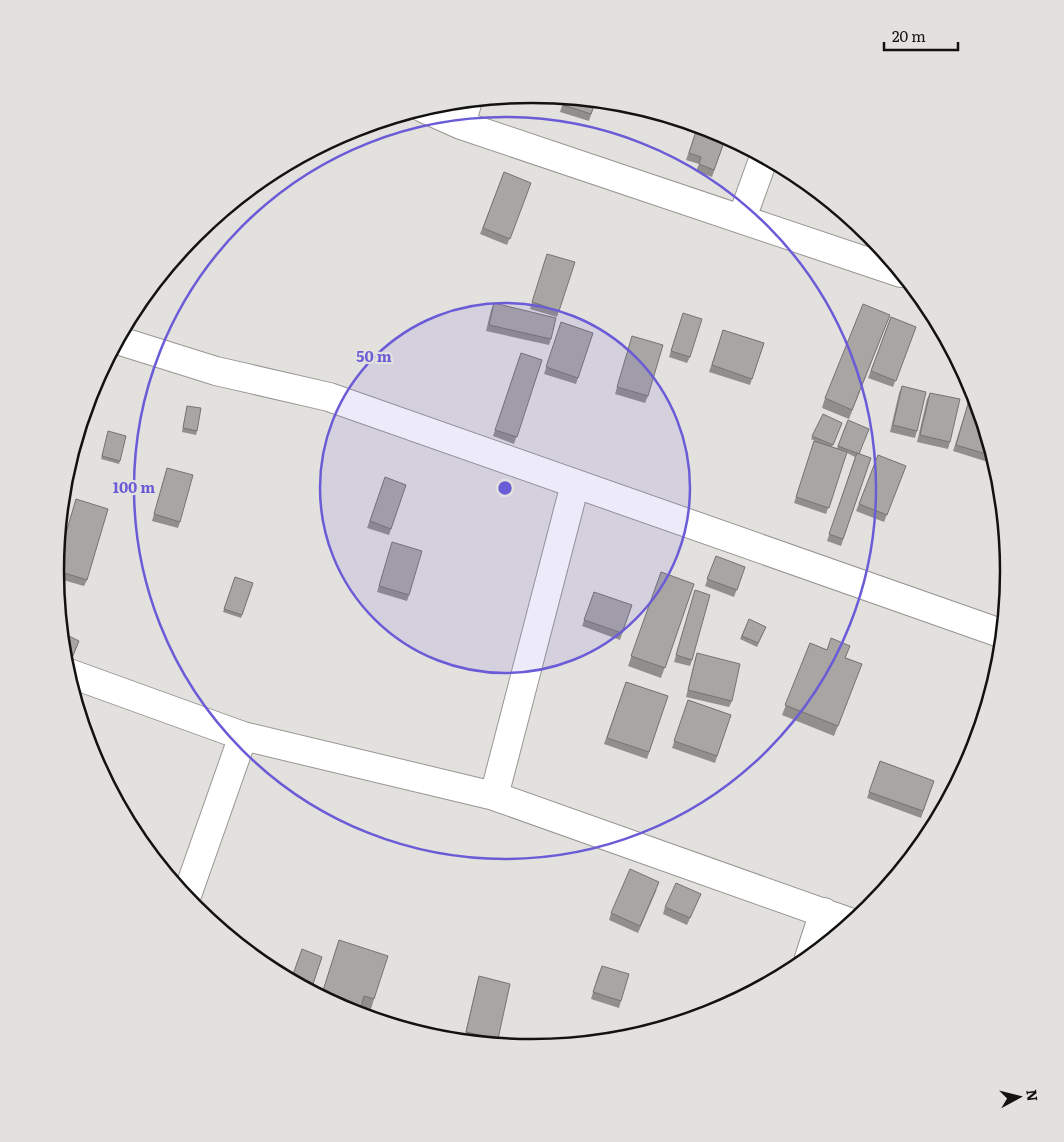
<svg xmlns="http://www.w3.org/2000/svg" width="1064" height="1142" viewBox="0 0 1064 1142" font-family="Literata,serif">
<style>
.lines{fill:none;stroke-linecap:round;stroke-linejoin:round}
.minor-casing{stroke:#989693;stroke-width:30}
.minor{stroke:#fff;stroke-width:28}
.wall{fill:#918e8c}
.building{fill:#a9a5a3;stroke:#767472}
.ring{fill:none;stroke:#6a5cd6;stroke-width:2.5}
.rim{fill:none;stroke:#131211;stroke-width:2.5}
.centre{fill:#6a5cd6;stroke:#e3e1de;stroke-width:2.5}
.ring-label{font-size:15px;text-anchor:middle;font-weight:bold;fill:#6a5cd6;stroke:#e3e1de;stroke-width:4.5;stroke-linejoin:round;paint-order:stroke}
</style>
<rect width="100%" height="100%" fill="#e3e1de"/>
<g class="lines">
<defs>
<path id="minor" d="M 423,108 L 461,125 L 901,273
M 461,125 L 468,100
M 742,218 L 764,157
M 117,340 L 216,371 L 329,397 L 1003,634
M 66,672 L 243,736 L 494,796 L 852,923
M 494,796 L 575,484
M 186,898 L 243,736
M 809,958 L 824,912"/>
</defs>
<use href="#minor" class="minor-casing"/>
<use href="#minor" class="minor"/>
</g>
<path class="wall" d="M 565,97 L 596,100 L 589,121 L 560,112 Z
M 698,125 L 726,137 L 712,177 L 696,171 L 699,164 L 686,160 Z
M 504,172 L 531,183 L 507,245 L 480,234 Z
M 545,260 L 559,311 L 557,317 L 530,309 Z
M 494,303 L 551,339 L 549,345 L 486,331 L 491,310 Z
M 890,315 L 849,419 L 822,408 L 825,398 Z
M 891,317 L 916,327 L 893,387 L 868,378 Z
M 681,319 L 690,357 L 687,363 L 669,357 Z
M 561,322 L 593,333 L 576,384 L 544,374 Z
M 723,330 L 764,343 L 750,385 L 709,372 Z
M 632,336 L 648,396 L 645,403 L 615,394 Z
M 521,353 L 542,360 L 514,444 L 493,436 Z
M 902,386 L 917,431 L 915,438 L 890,432 L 899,393 Z
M 930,393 L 950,442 L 948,449 L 917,442 L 927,399 Z
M 970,397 L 976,399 L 993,456 L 991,463 L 953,451 Z
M 187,406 L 197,431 L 196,435 L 182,432 Z
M 823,414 L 842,423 L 832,447 L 837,448 L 848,420 L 859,454 L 871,458 L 841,546 L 827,541 L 855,457 L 847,453 L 826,514 L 794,503 L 814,441 L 817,442 L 811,439 Z
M 107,435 L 120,461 L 119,464 L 101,459 Z
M 878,455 L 906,466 L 884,522 L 856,511 Z
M 167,468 L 180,522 L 178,528 L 152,521 Z
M 385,477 L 406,485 L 389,535 L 367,528 Z
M 76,499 L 87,580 L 84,586 L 56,578 L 55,571 Z
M 390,549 L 409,595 L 407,601 L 377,592 Z
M 716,556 L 745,567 L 734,597 L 705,586 Z
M 661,572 L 694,584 L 661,678 L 628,666 Z
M 235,577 L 253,583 L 241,618 L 223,612 Z
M 695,590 L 692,660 L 690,666 L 674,662 Z
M 594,592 L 632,605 L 620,640 L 582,626 Z
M 749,619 L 766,627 L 757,647 L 740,639 Z
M 79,641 L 71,661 L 64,658 L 63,650 Z
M 810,643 L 862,664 L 834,736 L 782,715 Z
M 697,653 L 732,701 L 729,707 L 686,697 L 695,659 Z
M 626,682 L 668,696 L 647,759 L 604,744 Z
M 688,700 L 731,715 L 715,763 L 672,748 Z
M 880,761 L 934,781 L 921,818 L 867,798 Z
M 657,889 L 638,933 L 609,920 L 611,913 Z
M 701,894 L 687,925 L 663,914 L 665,907 Z
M 339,940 L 374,999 L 371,1009 L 361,1006 L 349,1012 L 321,996 Z
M 302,949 L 322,957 L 311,991 L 291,980 Z
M 599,972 L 621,1001 L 619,1008 L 591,999 Z
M 479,976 L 498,1039 L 496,1044 L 483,1043 L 464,1039 L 477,983 Z"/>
<path class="building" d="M 565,97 L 596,100 L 591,114 L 563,105 Z
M 698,125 L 715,130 L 726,137 L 714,170 L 699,164 L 701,157 L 689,153 Z
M 504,172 L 531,183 L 510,239 L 483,228 Z
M 547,254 L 575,262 L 559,311 L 532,302 Z
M 494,303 L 556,318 L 551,339 L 489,325 Z
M 863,304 L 890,315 L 852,410 L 825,398 Z
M 683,313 L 702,319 L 690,357 L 671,351 Z
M 891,317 L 916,327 L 896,381 L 871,371 Z
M 561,322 L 593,333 L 578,378 L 546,367 Z
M 723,330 L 764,343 L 752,379 L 712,365 Z
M 632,336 L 663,345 L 648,396 L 617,387 Z
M 521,353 L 542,360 L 517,437 L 495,430 Z
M 902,386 L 926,392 L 917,431 L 893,425 Z
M 930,393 L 960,399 L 950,442 L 920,435 Z
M 970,397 L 976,399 L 993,456 L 956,445 Z
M 187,406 L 201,408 L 197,431 L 183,428 Z
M 823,414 L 842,423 L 833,445 L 812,436 Z
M 848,420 L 869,429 L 859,454 L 838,446 Z
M 108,431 L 126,436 L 120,461 L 102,456 Z
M 814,441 L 847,452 L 829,508 L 796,497 Z
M 857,453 L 871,458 L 843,539 L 829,534 Z
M 878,455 L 906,466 L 887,515 L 859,504 Z
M 167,468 L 193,475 L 180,522 L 154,514 Z
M 385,477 L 406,485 L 391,529 L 370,521 Z
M 76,499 L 108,509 L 87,580 L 55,570 Z
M 392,542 L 422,551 L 409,595 L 379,586 Z
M 716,556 L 745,567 L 737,590 L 707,579 Z
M 661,572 L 694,584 L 665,668 L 631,656 Z
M 235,577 L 253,583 L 242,615 L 224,609 Z
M 695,590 L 710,595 L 692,660 L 676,655 Z
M 594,592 L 632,605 L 622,633 L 584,620 Z
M 749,619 L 766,627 L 758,643 L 742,636 Z
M 69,636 L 79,641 L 72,658 L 63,654 L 63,650 Z
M 831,638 L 850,646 L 845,658 L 862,664 L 838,726 L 785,705 L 810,643 L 827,650 Z
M 697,653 L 740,664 L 732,701 L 688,690 Z
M 626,682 L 668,696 L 649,752 L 607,738 Z
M 688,700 L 731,715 L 717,756 L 674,741 Z
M 880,761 L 934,781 L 923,811 L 869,792 Z
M 630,869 L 659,882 L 640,926 L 611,913 Z
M 676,883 L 701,894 L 690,918 L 665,907 Z
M 339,940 L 388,956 L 374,999 L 364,996 L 359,1014 L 349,1012 L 321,997 Z
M 302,949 L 322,957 L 312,987 L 291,980 Z
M 602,966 L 629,974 L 621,1001 L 593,992 Z
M 479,976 L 510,984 L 498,1039 L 466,1032 Z"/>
<circle cx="505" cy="488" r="185" fill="#6a5cd6" fill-opacity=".12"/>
<g class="ring">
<circle cx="505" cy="488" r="185"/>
<circle cx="505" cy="488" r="371"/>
</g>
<path d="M0 0H1064V1142H0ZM64 571a468 468 0 1 1 936 0a468 468 0 1 1-936 0Z" fill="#e3e1de" fill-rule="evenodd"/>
<path class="rim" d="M64 571a468 468 0 1 1 936 0a468 468 0 1 1-936 0Z"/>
<circle cx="505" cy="488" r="8" class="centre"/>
<g class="ring-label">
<text x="374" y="362">50 m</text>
<text x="134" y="493">100 m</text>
</g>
<g transform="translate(1019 1097) rotate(83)" stroke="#e3e1de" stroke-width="4" paint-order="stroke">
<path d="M0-4L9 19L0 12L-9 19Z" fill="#131211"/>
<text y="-8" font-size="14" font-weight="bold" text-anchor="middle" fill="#131211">N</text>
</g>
<path d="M884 42v8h74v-8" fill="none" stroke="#131211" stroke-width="2.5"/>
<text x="892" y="42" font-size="15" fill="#131211" stroke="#e3e1de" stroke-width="4" paint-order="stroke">20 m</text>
</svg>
